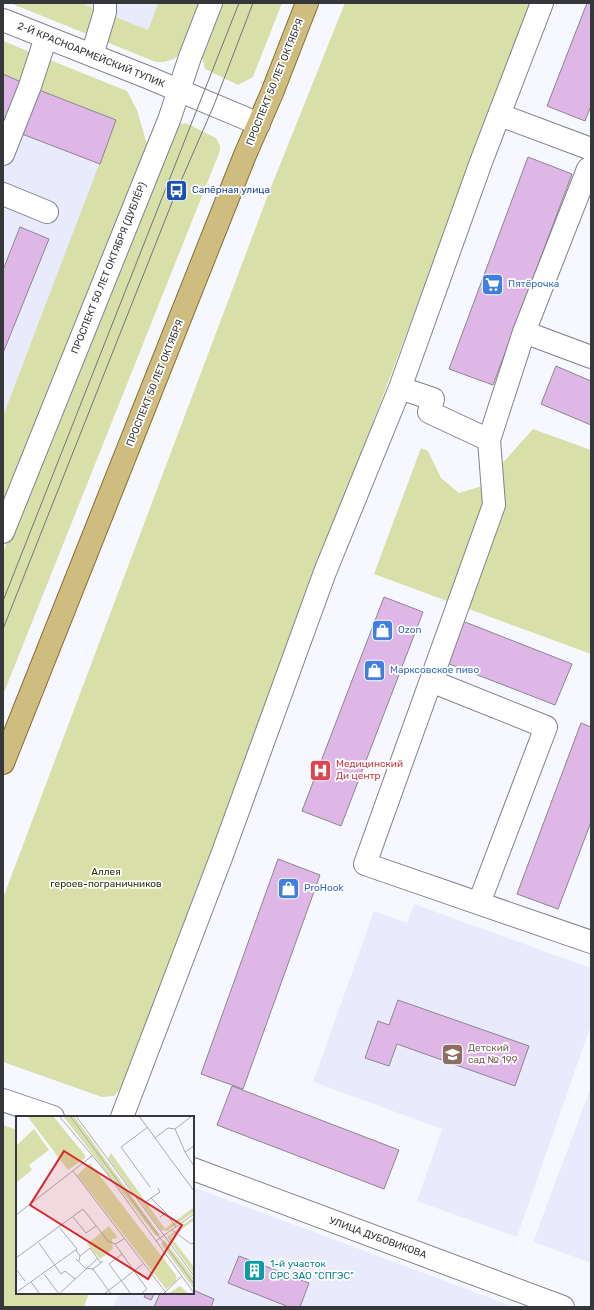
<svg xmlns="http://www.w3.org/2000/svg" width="594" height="1310" viewBox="0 0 594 1310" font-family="Rubik,sans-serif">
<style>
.built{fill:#e9ebfd}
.green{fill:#d9dfa8}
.building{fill:#dfb7e7;stroke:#8b858d}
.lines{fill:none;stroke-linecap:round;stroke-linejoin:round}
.minor-casing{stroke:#81828c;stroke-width:24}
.major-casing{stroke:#85702f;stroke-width:24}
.minor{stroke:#fff;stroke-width:22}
.major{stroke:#cfbc7f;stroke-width:22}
.tram{stroke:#737478;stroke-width:1}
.labels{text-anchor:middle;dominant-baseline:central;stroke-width:3.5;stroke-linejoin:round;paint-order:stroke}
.street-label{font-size:10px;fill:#36373b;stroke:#fff}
.transit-label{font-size:10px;fill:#164399;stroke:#fff;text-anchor:start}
.shop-label{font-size:10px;fill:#366cbe;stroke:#fff;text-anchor:start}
.health-label{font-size:10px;fill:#be3a42;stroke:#fff;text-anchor:start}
.park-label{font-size:10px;fill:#313304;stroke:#fff}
.education-label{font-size:10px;fill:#785e54;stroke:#fff;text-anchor:start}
.culture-label{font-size:10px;fill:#0d838f;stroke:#fff;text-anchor:start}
.inset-road{fill:none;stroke:#aaabb1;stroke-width:1}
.view{fill:#d62828;fill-opacity:0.15;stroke:#d62828;stroke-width:2}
.inset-edge{fill:none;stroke:#36373b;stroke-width:2}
</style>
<rect width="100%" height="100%" fill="#f7f8ff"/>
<path class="built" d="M 81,3 L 158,3 L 148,30 Z
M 3,74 L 21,82 L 22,134 L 100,164 L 3,416 Z
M 414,904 L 591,968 L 591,1025 L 517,1237 L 417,1201 L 442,1129 L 313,1082 L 374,911 L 407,923 Z
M 591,1087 L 591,1263 L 533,1242 Z
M 193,1187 L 515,1307 L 113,1307 L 119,1293 L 193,1293 Z"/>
<path class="green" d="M 10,3 L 81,3 L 148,30 L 158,3 L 202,3 L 184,50 L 174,59 L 164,62 L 156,62 Z
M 221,3 L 282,3 L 253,77 L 238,85 L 205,69 L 201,54 Z
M 345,3 L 531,3 L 123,1086 L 114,1096 L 102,1097 L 3,1062 L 3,898 L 271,187 Z
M 3,41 L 127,91 L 137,110 L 147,144 L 3,510 L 3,416 L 116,120 L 39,90 L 3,74 Z
M 186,123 L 216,138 L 220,146 L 220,151 L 3,695 L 3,552 L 172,132 L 177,125 Z
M 533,429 L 591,450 L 591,654 L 374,574 L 421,448 L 428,451 L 441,478 L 459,493 L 482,486 Z
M 3,1125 L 17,1130 L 17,1293 L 89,1293 L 84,1307 L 3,1307 Z"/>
<path class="building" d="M 587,3 L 591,3 L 591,106 L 585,121 L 547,106 Z
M 3,74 L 21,82 L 3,128 Z
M 39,90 L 116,120 L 100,164 L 22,134 Z
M 528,157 L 572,174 L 493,385 L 449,369 Z
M 20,227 L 49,239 L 3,353 L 3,270 Z
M 556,366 L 591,381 L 591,425 L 541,404 Z
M 384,597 L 423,612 L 341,826 L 302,811 Z
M 460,620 L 572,664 L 555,705 L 444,662 Z
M 581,723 L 591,727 L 591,822 L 558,909 L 517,894 Z
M 278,859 L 320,875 L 243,1089 L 201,1074 Z
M 398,1000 L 529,1046 L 515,1086 L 397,1044 L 389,1066 L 365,1058 L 378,1021 L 389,1025 Z
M 232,1086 L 399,1150 L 384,1189 L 217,1125 Z
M 239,1256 L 309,1283 L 300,1307 L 289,1307 L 228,1283 Z
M 193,1290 L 214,1299 L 211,1307 L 154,1307 L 160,1293 L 193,1293 Z
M 146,1293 L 155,1293 L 151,1300 L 144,1297 Z"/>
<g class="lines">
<defs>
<path id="minor" d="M 3,20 L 147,77 L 259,124
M 92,55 L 105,12 L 105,3
M 500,115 L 591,149
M 3,154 L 30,86 L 46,37
M 591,167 L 588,169 L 524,332 L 591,357
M 3,194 L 47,212
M 400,388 L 433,399 L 429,412 L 489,440 L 494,505 L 365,864 L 591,942
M 489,440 L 524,332
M 3,532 L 169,120 L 190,57 L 211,3
M 431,681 L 546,727 L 479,903
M 3,1100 L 53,1117
M 122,1117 L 222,855 L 325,572 L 400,388 L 481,162 L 542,3
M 193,1169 L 563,1307"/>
<path id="major" d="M 3,763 L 245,155 L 272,93 L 307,3"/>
</defs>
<use href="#minor" class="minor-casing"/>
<use href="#major" class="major-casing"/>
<use href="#minor" class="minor"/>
<use href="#major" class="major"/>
<path class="tram" d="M 3,601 L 239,3
M 3,629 L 177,190 L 214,105 L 253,3"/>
</g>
<defs>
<symbol id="bus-square" viewBox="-11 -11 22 22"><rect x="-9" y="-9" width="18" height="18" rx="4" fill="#1a4fb4" stroke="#fff"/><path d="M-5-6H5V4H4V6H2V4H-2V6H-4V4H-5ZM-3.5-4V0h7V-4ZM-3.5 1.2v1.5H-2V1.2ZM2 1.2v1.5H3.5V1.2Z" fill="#fff"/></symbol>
<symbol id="supermarket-square" viewBox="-11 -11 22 22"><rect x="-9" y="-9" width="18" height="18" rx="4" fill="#3f7fe0" stroke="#fff"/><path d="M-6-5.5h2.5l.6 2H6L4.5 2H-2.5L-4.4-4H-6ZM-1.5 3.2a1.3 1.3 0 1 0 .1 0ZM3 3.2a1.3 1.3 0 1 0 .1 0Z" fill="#fff"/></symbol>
<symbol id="shop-square" viewBox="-11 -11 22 22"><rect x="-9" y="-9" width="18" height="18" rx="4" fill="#3f7fe0" stroke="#fff"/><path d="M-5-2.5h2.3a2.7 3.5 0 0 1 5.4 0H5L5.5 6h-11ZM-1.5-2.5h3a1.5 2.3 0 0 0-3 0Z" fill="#fff"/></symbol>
<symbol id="hospital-square" viewBox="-11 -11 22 22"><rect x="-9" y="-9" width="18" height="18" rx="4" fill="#e0444e" stroke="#fff"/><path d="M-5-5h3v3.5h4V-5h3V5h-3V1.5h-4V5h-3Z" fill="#fff"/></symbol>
<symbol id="school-square" viewBox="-11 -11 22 22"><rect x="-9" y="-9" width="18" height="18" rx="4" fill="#8d6e63" stroke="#fff"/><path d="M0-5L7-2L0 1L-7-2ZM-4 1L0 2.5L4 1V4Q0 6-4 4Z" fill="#fff"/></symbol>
<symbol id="building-square" viewBox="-11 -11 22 22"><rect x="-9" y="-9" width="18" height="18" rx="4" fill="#0f9aa8" stroke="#fff"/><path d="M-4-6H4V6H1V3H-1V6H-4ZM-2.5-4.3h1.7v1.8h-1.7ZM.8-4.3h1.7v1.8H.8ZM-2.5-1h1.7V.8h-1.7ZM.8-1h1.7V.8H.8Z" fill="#fff"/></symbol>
</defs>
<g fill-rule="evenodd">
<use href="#bus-square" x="164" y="178" width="25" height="25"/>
<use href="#supermarket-square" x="480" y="272" width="25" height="25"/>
<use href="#shop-square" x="370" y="618" width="25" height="25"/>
<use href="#shop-square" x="362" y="658" width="25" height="25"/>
<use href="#hospital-square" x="308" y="758" width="25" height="25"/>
<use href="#shop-square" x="276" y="876" width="25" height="25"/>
<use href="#school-square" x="440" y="1042" width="25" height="25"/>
<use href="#building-square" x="242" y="1258" width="25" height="25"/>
</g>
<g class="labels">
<g class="street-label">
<text transform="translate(91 55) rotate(22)">2-Й КРАСНОАРМЕЙСКИЙ ТУПИК</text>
<text transform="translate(275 82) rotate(-68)">ПРОСПЕКТ 50 ЛЕТ ОКТЯБРЯ</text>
<text transform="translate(109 268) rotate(-68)">ПРОСПЕКТ 50 ЛЕТ ОКТЯБРЯ (ДУБЛЁР)</text>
<text transform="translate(155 383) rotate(-68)">ПРОСПЕКТ 50 ЛЕТ ОКТЯБРЯ</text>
<text transform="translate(378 1238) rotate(20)">УЛИЦА ДУБОВИКОВА</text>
</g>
<g class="transit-label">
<text x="192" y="190">Сапёрная улица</text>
</g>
<g class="shop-label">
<text x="508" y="284">Пятёрочка</text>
<text x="398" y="630">Ozon</text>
<text x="390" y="670">Марксовское пиво</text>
<text x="304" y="888">ProHook</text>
</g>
<g class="health-label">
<text x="336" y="764">Медицинский<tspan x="336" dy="12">Ди центр</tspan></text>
</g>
<g class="park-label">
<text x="106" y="872">Аллея<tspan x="106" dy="12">героев-пограничников</tspan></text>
</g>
<g class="education-label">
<text x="468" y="1048">Детский<tspan x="468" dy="12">сад № 199</tspan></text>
</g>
<g class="culture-label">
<text x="270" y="1264">1-й участок<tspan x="270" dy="12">СРС ЗАО "СПГЭС"</tspan></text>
</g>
</g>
<g transform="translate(16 1116)">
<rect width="178" height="178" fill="#f7f8ff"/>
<path d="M 11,0 L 37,0 L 69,39 L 69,42 L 52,54 ZM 47,0 L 58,0 L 144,119 L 140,120 ZM 18,13 L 33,34 L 13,49 L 16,54 L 0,67 L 0,30 ZM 95,37 L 149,113 L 178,91 L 178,96 L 151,115 L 145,114 L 92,42 ZM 74,47 L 160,159 L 160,166 L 150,173 L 61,59 ZM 178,101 L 178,104 L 155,121 L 178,151 L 178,158 L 151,121 ZM 93,110 L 102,122 L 96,123 L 97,133 L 84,143 L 71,128 ZM 148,124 L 178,162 L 178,173 L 145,128 ZM 164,170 L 173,178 L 153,178 L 153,177 Z" fill="#d9dfa8"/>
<path class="inset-road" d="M 43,0 L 90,56 L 178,177M 54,0 L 178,168M 60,0 L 178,160M 123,0 L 139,22 L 152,12 L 159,13 L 176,0M 132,11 L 105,31 L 134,71M 159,13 L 169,36 L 178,30M 139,22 L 178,75M 169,36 L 178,50M 57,55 L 151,178M 135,82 L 144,76 L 142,72M 130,86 L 135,82 L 150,97M 0,99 L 76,40M 57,101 L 70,117 L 80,110M 144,101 L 150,97 L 160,111M 156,114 L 175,128 L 178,127M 140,125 L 178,98M 23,127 L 45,158 L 49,155 L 59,163M 99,128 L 106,138M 60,134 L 64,140 L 63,145M 64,140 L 74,132 L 85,147M 0,142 L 67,93 L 92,125 L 99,128 L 108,123M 60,143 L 69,152 L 77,153 L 95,178M 0,153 L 9,165M 77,153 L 87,145M 28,158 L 43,178M 15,166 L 24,178M 2,175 L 61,133 L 44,112M 43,178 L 82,142M 88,178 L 127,148M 115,178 L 93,148 L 106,138 L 131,173 L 125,178M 147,178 L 166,160"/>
<path class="view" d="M 48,35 L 166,109 L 132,163 L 14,89 Z"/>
<rect width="178" height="178" class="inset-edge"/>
</g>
<rect width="594" height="1310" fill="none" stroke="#36373b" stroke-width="8"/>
</svg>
